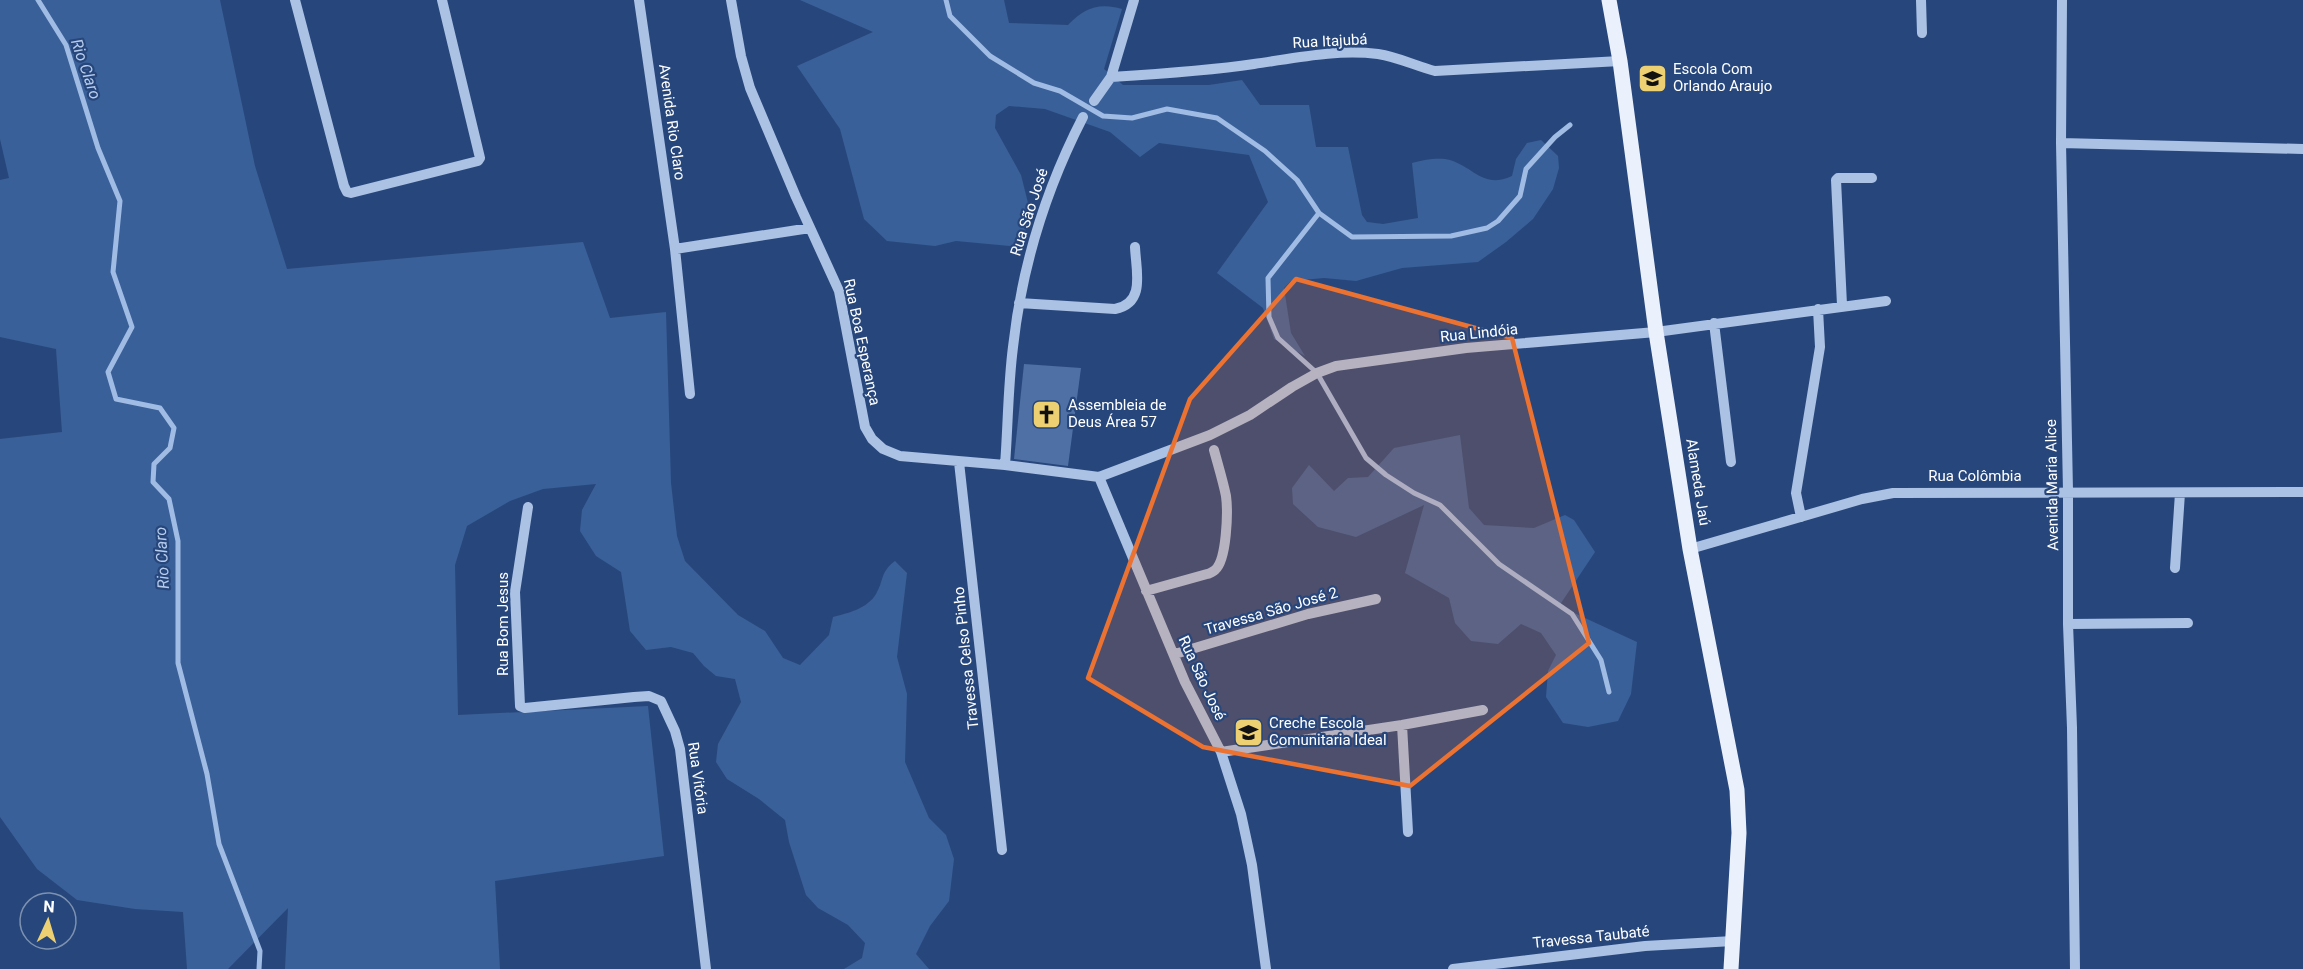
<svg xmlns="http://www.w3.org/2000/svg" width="2303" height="969" viewBox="0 0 2303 969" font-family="Roboto,sans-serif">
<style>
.green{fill:#3a6099}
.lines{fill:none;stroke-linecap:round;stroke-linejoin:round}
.stream{stroke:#a0bce5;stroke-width:5}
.building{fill:#4f70a4}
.minor{stroke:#abc2e4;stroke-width:10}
.major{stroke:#ebf1fc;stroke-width:15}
.marked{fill:#eb7230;fill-opacity:0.2;stroke:#eb7230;stroke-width:4.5;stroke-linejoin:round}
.labels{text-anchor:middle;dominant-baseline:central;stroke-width:4.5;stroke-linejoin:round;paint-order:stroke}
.street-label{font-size:15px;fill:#fff;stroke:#27477c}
.poi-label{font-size:15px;fill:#fff;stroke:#27477c;text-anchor:start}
.water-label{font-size:16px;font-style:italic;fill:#b6ccec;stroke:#27477c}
</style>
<rect width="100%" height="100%" fill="#27477c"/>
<path class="green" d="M 0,0 L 220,0 L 255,166 L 287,269 L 583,242 L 610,318 L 666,312 L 671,483 L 677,536 L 685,561 L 738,615 L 765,631 L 783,658 L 800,665 L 829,635 L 833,617 C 848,613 867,609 876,594 C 884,581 880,572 895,561 L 907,573 L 897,657 L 907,694 L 905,762 L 929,818 L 946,835 L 954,859 L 949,901 L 930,926 L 916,954 L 929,969 L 827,969 L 844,969 L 862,958 L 865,943 L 848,925 L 818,908 L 806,895 L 789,842 L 785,820 L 759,799 L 727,779 L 716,762 L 718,744 L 741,702 L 735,679 L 716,676 L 704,666 L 693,653 L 671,647 L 646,650 L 630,631 L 621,572 L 596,556 L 580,531 L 582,510 L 596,484 L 543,489 L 510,501 L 467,526 L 455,565 L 458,715 L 648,706 L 664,856 L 495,881 L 500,969 L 285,969 L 288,908 L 228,969 L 187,969 L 183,912 L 135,909 L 77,900 L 37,869 L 0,817 L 0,439 L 62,432 L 56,349 L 0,337 L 0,180 L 9,178 L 0,139 Z
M 800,0 L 1004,0 L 1009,23 L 1068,25 C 1084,8 1099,2 1122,9 L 1104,69 L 1123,85 L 1209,85 L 1242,80 L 1260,105 L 1309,105 L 1316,147 L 1348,147 L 1362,215 L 1367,222 L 1383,224 L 1418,218 L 1412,163 C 1423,160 1439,157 1450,160 C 1475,168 1483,189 1512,176 L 1516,159 L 1527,143 L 1541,140 L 1558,156 L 1559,168 L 1553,189 L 1533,219 L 1506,242 L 1478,262 L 1402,268 L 1356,281 L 1324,278 L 1291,281 L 1284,288 L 1291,333 L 1305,356 L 1274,339 L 1263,308 L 1217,273 L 1268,202 L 1249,155 L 1159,143 L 1140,157 L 1110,132 L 1045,109 L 1009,106 L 996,115 L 995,128 L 1021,175 L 1031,215 L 1020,247 L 956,241 L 935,246 L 887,241 L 864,219 L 840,129 L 797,66 L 873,32 Z
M 1460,435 L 1469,508 L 1484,525 L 1534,528 L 1565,515 L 1574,520 L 1595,552 L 1559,606 L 1637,642 L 1631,694 L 1618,721 L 1588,727 L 1563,723 L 1546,697 L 1548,671 L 1556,655 L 1541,633 L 1521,624 L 1498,644 L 1471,641 L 1455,623 L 1449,598 L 1405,573 L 1424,505 L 1356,537 L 1318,527 L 1293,504 L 1292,488 L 1309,465 L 1334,491 L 1348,478 L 1368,477 L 1394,448 Z"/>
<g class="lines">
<path class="stream" d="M 38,0 L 66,45 L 98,148 L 120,201 L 113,272 L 132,327 L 108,372 L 116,399 L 160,408 L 174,428 L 170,448 L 154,464 L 153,482 L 169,499 L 178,541 L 178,663 L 207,774 L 219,844 L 260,951 L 259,969
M 946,0 L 950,16 L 990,56 L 1034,83 L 1060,91 L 1103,116 L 1132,118 L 1167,109 L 1217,118 L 1265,151 L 1297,180 L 1319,213 L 1352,237 L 1451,236 L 1487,228 L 1498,221 L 1520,196 L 1526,169 L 1555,137 L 1570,125
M 1319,213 L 1268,278 L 1269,317 L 1278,338 L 1317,373 L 1366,458 L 1386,475 L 1414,493 L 1440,505 L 1499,564 L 1572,614 L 1601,660 L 1609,692"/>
</g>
<path class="building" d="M 1024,364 L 1081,368 L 1068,466 L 1014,459 Z"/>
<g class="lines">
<path class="minor" d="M 295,0 L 344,186 L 347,192 L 351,193 L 478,161 L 480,158 L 442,0
M 639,0 L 675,249 L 690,394
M 731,0 L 741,56 L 750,88 L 796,197 L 839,291 L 865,427 L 872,439 L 883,449 L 900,456 L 1005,465 L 1099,477 L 1210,435 L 1250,415 L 1292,387 L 1317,373 L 1336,366 L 1466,348 L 1656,332 L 1886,301
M 1921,0 L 1922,33
M 2062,0 L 2061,143 L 2068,491 L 2068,624 L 2072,728 L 2075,969
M 1111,77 C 1159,74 1207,71 1254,64 C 1296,58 1336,49 1378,54 C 1398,57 1416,66 1435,71 L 1620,61
M 1094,101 L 1111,77 L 1134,0
M 2061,143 L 2303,149
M 675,249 L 810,228
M 1019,303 L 1115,309 C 1146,303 1136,271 1135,247
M 1842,305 L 1836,180 L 1838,178 L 1872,178
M 1714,323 L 1731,462
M 959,462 L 1002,850
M 1005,465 C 1008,426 1008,386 1013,347 C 1022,265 1046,189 1083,117
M 1099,477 L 1185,682 L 1221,752 L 1241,814 L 1252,865 L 1266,969
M 528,507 L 515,592 L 520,706 L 525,708 L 634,697 L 649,696 L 661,701 L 675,731 L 680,749 L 706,969
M 1801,517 L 1796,493 L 1820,347 L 1818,309
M 1690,549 L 1862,499 L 1893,493 L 2303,492
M 2175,568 L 2180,493
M 1146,591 L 1207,574 C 1209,574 1214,571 1215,570 C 1227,560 1228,511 1226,496 C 1223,481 1218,465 1214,450
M 2068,624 L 2188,623
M 1175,654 L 1308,614 L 1376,599
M 1402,725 L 1408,832
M 1221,752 L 1402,725 L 1483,710
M 1453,969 L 1645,946 L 1733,941"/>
<path class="major" d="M 1609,0 L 1620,61 L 1656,332 L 1690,549 L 1737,790 L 1739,833 L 1731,969"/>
</g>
<path class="marked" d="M 1296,279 L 1512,338 L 1589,643 L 1410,786 L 1203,747 L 1088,678 L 1190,399 Z"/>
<defs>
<symbol id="school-square" viewBox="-11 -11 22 22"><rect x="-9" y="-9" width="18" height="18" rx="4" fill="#ecd071" stroke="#27477c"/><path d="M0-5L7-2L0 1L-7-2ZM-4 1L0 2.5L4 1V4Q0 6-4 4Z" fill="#111"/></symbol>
<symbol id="church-square" viewBox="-11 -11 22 22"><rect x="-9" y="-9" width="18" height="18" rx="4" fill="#ecd071" stroke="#27477c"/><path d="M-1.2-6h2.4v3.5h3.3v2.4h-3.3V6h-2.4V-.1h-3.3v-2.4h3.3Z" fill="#111"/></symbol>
</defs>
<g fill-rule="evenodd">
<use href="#school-square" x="1636" y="62" width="33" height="33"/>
<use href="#church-square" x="1030" y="398" width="33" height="33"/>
<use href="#school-square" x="1232" y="716" width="33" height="33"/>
</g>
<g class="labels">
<g class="street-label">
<text transform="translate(1330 41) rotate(-3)">Rua Itajubá</text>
<text transform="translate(672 122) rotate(82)">Avenida Rio Claro</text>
<text transform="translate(1029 212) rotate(-72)">Rua São José</text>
<text transform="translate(1479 333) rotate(-6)">Rua Lindóia</text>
<text transform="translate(862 342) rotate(78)">Rua Boa Esperança</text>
<text x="1975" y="476">Rua Colômbia</text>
<text transform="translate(1698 482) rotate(81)">Alameda Jaú</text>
<text transform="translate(2052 485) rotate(-91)">Avenida Maria Alice</text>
<text transform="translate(1271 611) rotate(-16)">Travessa São José 2</text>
<text transform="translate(503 624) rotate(-90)">Rua Bom Jesus</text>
<text transform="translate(966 658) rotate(-96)">Travessa Celso Pinho</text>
<text transform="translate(1202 678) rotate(65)">Rua São José</text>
<text transform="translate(698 778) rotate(82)">Rua Vitória</text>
<text transform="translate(1591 937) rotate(-6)">Travessa Taubaté</text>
</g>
<g class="poi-label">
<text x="1673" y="69">Escola Com<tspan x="1673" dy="17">Orlando Araujo</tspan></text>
<text x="1068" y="405">Assembleia de<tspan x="1068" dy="17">Deus Área 57</tspan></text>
<text x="1269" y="723">Creche Escola<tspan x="1269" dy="17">Comunitaria Ideal</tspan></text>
</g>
<g class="water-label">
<text transform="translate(86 69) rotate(71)">Rio Claro</text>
<text transform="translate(162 558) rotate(-93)">Rio Claro</text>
</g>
</g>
<g transform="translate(48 921) rotate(4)"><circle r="28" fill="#27477c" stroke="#7d91b0" stroke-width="1.5"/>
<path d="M0-4.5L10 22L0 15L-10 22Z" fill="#ecd071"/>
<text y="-9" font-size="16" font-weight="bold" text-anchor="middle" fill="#ffffff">N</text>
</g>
</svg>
